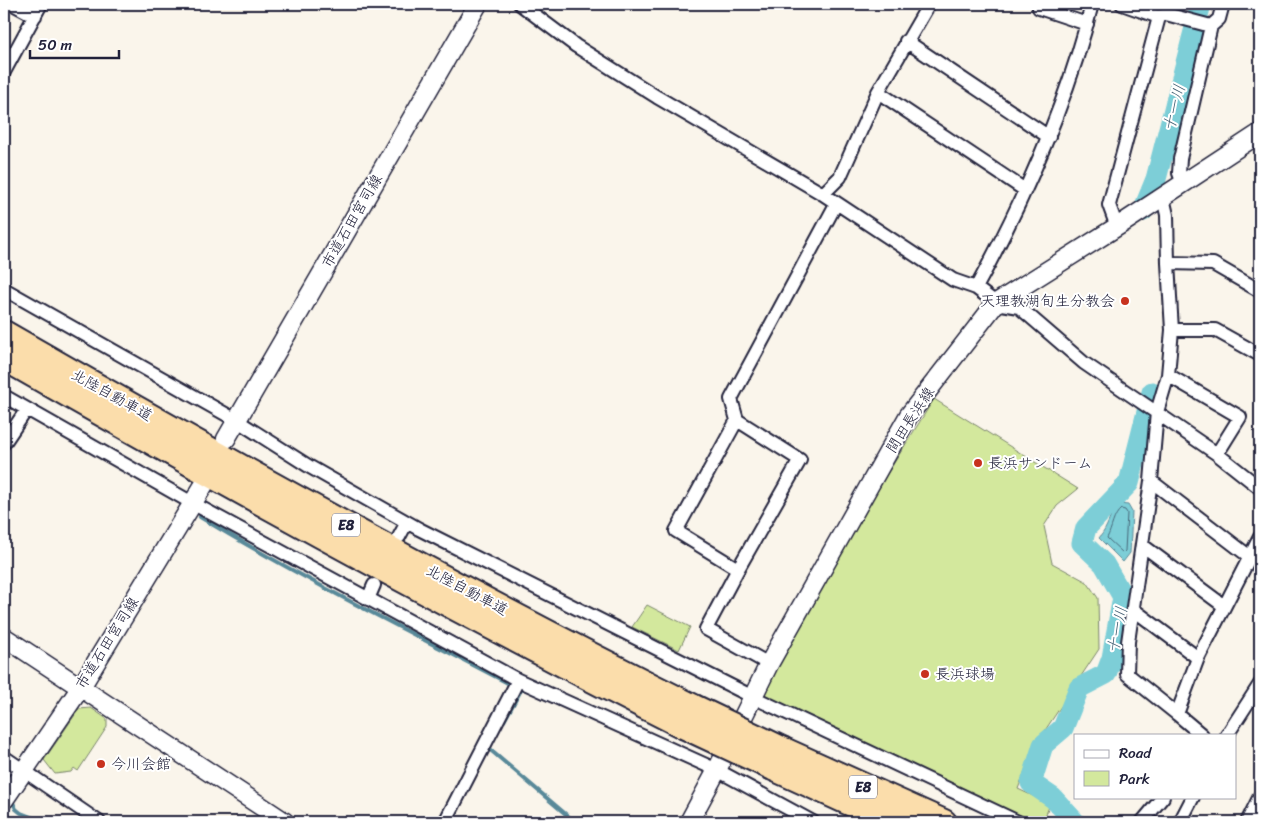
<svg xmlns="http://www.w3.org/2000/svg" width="1264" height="826" viewBox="0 0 1264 826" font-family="Sriracha,'Klee One',sans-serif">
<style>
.green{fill:#d3e89d;stroke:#7a856c}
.water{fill:#7dced7;stroke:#598999}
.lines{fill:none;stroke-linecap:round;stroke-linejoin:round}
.shore{stroke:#466779;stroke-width:1}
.stream{stroke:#598999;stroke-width:4}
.river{stroke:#7dced7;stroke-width:21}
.street-casing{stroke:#22223b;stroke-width:16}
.secondary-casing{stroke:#22223b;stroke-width:21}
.highway-casing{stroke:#22223b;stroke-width:28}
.street{stroke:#fff;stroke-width:12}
.secondary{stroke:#fff;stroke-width:18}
.highway{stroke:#fbddab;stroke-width:24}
.highway-bridge-casing{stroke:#22223b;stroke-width:28;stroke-linecap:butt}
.highway-bridge{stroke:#fbddab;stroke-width:24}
.poi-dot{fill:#c8321e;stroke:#fff;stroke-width:2}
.labels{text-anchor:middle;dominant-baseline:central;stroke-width:4;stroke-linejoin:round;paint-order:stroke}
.shield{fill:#fff;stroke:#646476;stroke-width:1}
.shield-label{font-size:14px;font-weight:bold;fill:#22223b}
.street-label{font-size:15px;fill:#22223b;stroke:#fff}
.poi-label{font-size:15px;fill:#22223b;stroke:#fff;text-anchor:start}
.water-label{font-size:16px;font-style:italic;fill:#425e72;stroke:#fff}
</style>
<rect width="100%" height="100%" fill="#faf5eb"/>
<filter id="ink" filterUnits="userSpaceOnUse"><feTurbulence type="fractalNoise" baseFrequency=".02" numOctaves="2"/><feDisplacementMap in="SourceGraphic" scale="10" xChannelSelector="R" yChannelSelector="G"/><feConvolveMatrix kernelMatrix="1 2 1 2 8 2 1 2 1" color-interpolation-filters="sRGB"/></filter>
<g filter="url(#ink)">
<path class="green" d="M 934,399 L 1078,489 L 1057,506 L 1044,526 L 1052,563 L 1087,582 L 1098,598 L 1099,649 L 1034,747 L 1018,789 L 1050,804 L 1043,822 L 1020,822 L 756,704 L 882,482 Z
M 647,605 L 690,627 L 679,650 L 632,627 Z
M 91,708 L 107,719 L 107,727 L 78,771 L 74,768 L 71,772 L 55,774 L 44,760 L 79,709 Z"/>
<path class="water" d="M 1119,504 L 1128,505 L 1132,512 L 1130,553 L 1123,562 L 1099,538 C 1109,527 1109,514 1119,504 Z"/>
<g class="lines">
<path class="shore" d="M 1121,509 L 1125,510 L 1127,513 L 1125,551 L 1123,553 L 1107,538 C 1112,529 1113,515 1121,509 Z"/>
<path class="stream" d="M 200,517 C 304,580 414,634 521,690 L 504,721
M 489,746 L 488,748 L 575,822
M 11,798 L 16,809 L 21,813 L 44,822"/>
<path class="river" d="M 1143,211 L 1156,179 L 1201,4
M 1075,822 L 1053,798 L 1031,783 L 1043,745 L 1063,728 L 1079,688 L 1106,674 L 1112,658 L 1123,597 L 1104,564 L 1082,543 L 1086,528 L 1129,483 L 1152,392"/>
<defs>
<path id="street" d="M 13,4 L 35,16
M 520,4 L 576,46 L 657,97 L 823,194 L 953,280 L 976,288 L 996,303 L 1019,307 L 1084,363 L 1217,454 L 1260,488
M 1040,4 L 1039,8 L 1087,24
M 1159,17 L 1166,14 L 1211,26
M 906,41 L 1049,137
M 4,72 L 41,4
M 878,92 L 1025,190
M 1183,184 L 1179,173 L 1180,159 L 1211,26 L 1219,19 L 1223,4
M 823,194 L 840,177 L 878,92 L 929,4
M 1164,202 L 1167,215 L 1168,263 L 1172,330 L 1168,375 L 1157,412 L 1151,481 L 1128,642 L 1127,674 L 1177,714 L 1198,658 L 1260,537
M 1117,227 L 1109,205 L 1159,17 L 1122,4
M 1168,263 L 1213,264 L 1260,291
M 976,288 C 1025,198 1067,104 1092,4
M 4,289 L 236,420 L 310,467 L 419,529 L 753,697 L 1018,822
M 1172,330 L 1215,330 L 1260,355
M 1168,375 L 1240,417 L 1217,454
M 4,396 L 194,504 L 518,680 L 717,770 L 813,822
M 737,420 L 800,460 L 738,569 L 706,629 L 769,664
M 4,443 L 27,409
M 1151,481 L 1250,557
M 399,537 L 407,522
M 1142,545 L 1224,606
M 738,569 L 676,531 L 737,420 L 731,399 L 836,204
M 368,599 L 374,585
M 1134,610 L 1198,658
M 1177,714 L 1202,735
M 1227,735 L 1260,684
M 4,757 L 99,822
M 445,822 L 518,680
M 1142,822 L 1163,797
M 1180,822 L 1193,797
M 1247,822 L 1260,796"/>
<path id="secondary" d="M 226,439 L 478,4
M 4,637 L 285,822
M 4,800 L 81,687 L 205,483
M 689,822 L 717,770 L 769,664 L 909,415 L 996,303 L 1126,221 L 1260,133"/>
<path id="highway" d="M 4,333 C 230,463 459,590 694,707
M 4,358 C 227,486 453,610 683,726
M 784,750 L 944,822
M 773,768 L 891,822"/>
</defs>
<use href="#street" class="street-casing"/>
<use href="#secondary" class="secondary-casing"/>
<use href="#highway" class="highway-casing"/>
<use href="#street" class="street"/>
<use href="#secondary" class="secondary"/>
<use href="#highway" class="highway"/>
<defs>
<path id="highway-bridge" d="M 694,707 L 784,750
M 683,726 L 773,768"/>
</defs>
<use href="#highway-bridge" class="highway-bridge-casing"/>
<use href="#highway-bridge" class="highway-bridge"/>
</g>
</g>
<g class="poi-dot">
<circle cx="1125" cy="301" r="5"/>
<circle cx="978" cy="463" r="5"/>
<circle cx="925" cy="674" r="5"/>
<circle cx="101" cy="764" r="5"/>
</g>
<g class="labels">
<g class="shield">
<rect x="332" y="513.5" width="28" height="23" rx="4"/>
<rect x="849" y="775.5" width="28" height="23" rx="4"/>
</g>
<g class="shield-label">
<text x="346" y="525">E8</text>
<text x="863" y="787">E8</text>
</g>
<g class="street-label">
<text transform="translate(352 221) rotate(-60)">市道石田宮司線</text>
<text transform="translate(112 395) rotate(29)">北陸自動車道</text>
<text transform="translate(910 420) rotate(-57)">間田長浜線</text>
<text transform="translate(467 590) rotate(28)">北陸自動車道</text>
<text transform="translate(107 643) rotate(-58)">市道石田宮司線</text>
</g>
<g class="poi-label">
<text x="1115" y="301" text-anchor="end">天理教湖旬生分教会</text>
<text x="988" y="463">長浜サンドーム</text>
<text x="935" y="674">長浜球場</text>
<text x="111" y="764">今川会館</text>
</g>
<g class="water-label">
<text transform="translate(1174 108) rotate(-76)">十一川</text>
<text transform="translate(1117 630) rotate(-79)">十一川</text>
</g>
</g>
<rect width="1264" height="826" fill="none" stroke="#fff" stroke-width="20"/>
<rect x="10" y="10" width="1244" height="806" fill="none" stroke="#22223b" stroke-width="2" filter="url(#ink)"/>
<rect x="1074" y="734" width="162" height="65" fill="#ffffff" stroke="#a7a7b1"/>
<rect x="1084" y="750" width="25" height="8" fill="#ffffff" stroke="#a7a7b1"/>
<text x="1119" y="758" font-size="15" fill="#22223b">Road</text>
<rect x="1084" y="771" width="25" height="15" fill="#d3e89d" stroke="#a7a7b1"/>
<text x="1119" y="784" font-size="15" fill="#22223b">Park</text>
<path d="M30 50v8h89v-8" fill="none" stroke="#22223b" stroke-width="2.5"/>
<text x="38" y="50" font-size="15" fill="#22223b" stroke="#ffffff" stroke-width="4" paint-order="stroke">50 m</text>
</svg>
